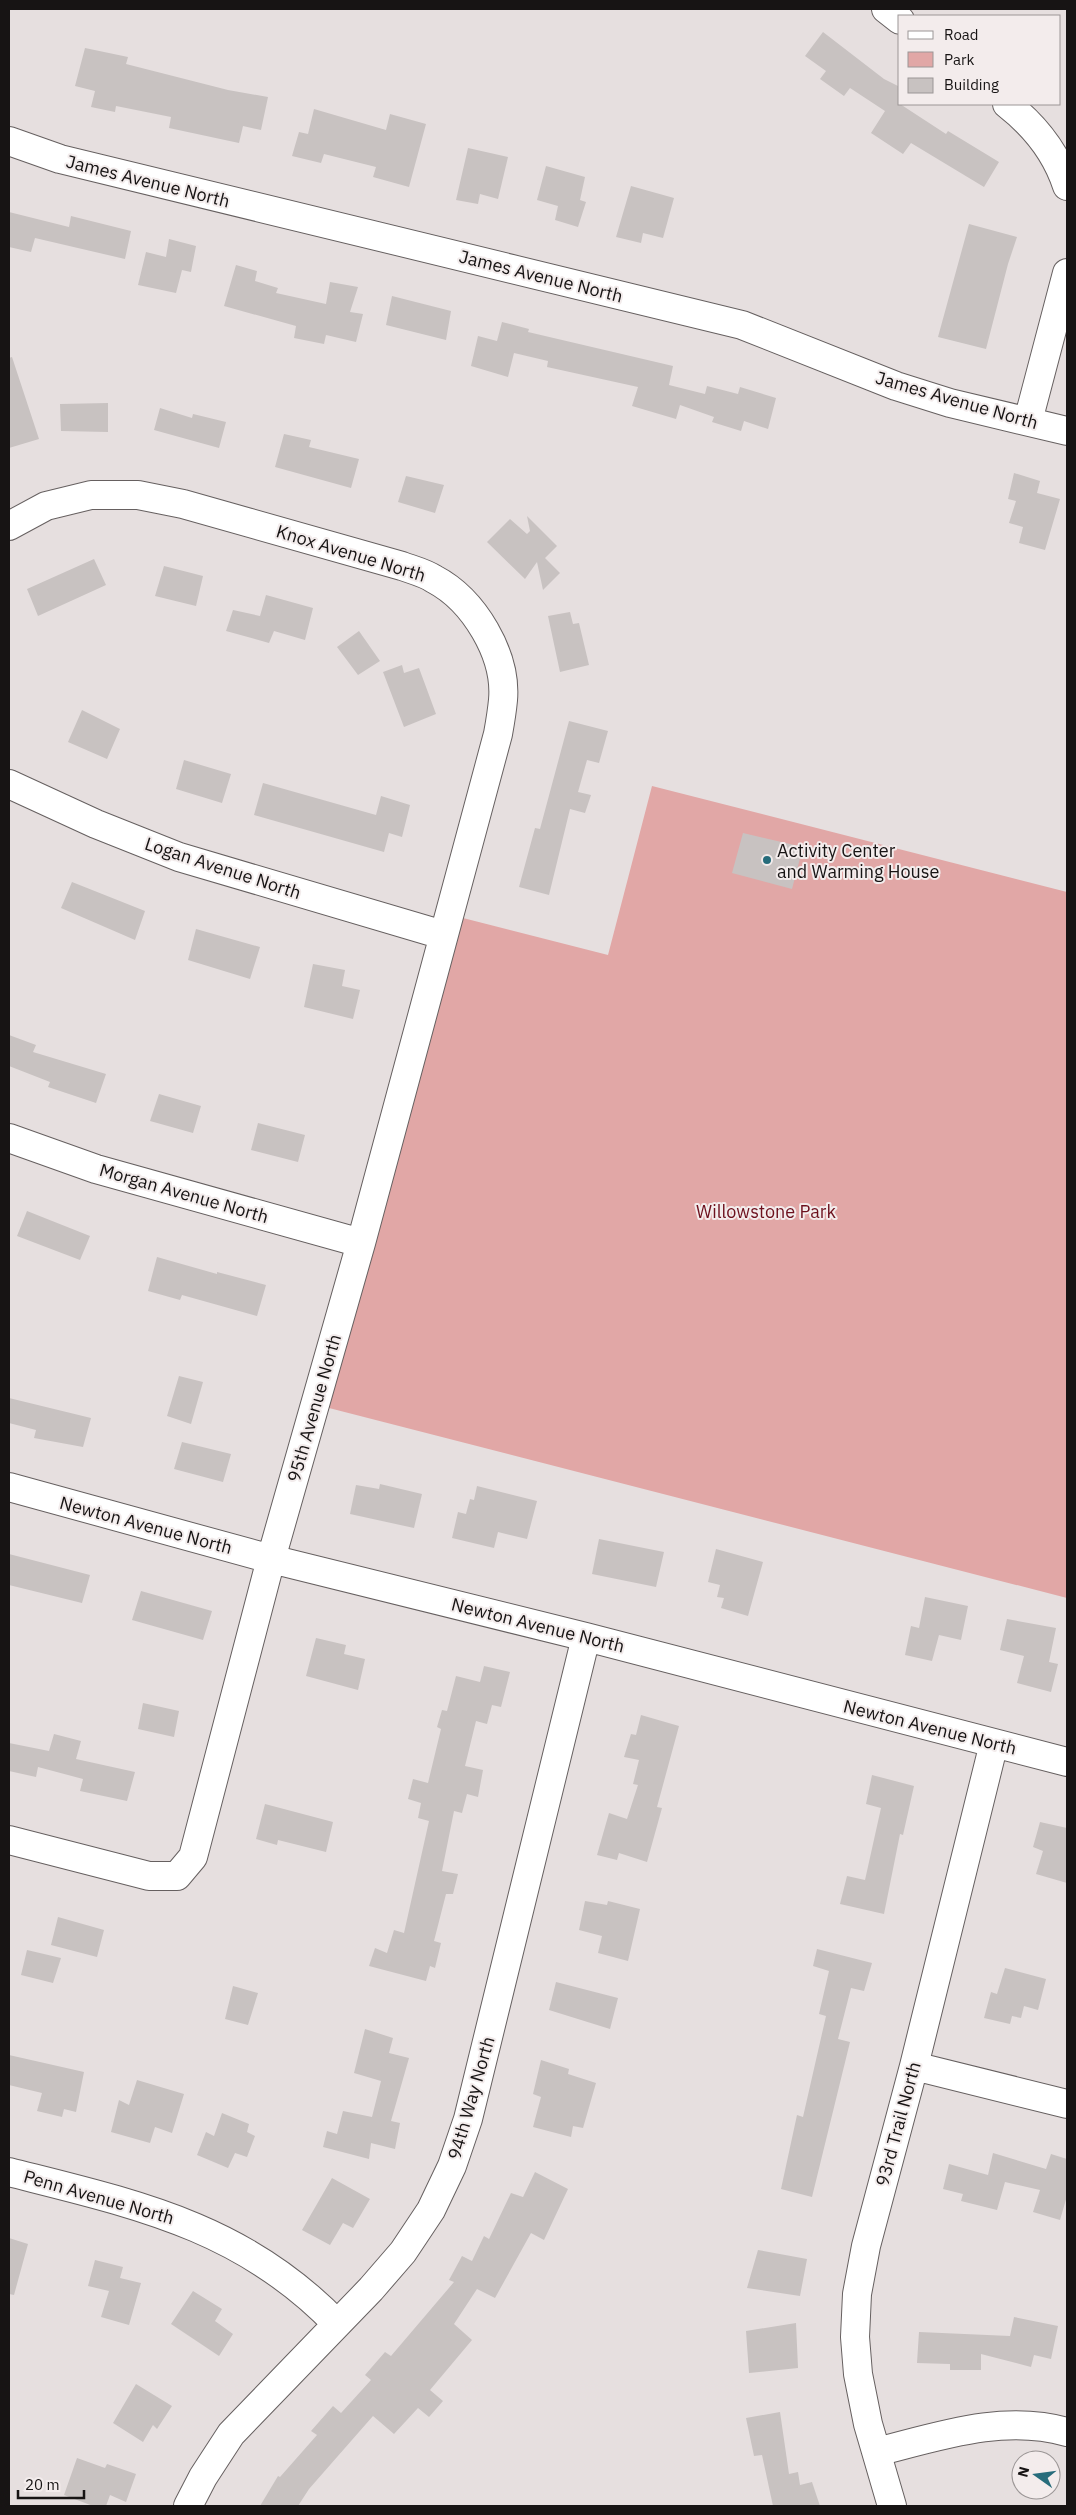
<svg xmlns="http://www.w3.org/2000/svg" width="1076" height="2515" viewBox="0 0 1076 2515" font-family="'IBM Plex Sans',sans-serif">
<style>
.green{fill:#e1a7a6}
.building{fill:#c8c2c1}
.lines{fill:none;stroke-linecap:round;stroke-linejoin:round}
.minor-casing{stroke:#666060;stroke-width:30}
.minor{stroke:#fff;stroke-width:28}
.poi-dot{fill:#276c7b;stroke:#f3ecec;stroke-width:2}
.labels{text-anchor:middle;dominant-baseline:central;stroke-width:4;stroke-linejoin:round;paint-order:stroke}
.street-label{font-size:18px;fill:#171414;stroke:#f3ecec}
.poi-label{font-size:18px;fill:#171414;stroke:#f3ecec;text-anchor:start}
.park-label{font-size:18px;fill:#6d111e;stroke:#f3ecec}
</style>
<rect width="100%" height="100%" fill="#e6dfdf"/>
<path class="green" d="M 652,786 L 1067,892 L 1067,1598 L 329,1408 L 463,918 L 608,955 Z"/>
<path class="building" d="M 823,32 L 884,79 L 900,87 L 900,104 L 946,134 L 948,131 L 999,162 L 984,187 L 911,143 L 903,154 L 871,133 L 885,111 L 850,88 L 844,96 L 820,79 L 826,71 L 805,56 Z
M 85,48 L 128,57 L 126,64 L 228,90 L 268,97 L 261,130 L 243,126 L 239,143 L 169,128 L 171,117 L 116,106 L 115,112 L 91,107 L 95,91 L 75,86 Z
M 314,109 L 386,130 L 390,114 L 426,124 L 409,187 L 373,177 L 376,167 L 324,154 L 321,163 L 292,156 L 299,132 L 308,134 Z
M 468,148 L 508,157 L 498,199 L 480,194 L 478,204 L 456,200 Z
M 546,166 L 585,177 L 580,200 L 586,202 L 578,227 L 555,220 L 558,206 L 537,200 Z
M 631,186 L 674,198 L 663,238 L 643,233 L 641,243 L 616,237 Z
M 9,212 L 69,227 L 71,216 L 131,231 L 125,259 L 35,238 L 31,252 L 9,247 Z
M 969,224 L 1017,237 L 1008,264 L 986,349 L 938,337 Z
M 169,239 L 196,246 L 191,272 L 182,270 L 176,293 L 138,285 L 146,252 L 166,257 Z
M 236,265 L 257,271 L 255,281 L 278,288 L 276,293 L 326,304 L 330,282 L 358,287 L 350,312 L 363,314 L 356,342 L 326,335 L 324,344 L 294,338 L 296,326 L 224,306 Z
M 392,296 L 451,311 L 446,340 L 386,325 Z
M 502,322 L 529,329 L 528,332 L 673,366 L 669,385 L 705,394 L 707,386 L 738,394 L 740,387 L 776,398 L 768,429 L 744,421 L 741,431 L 712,422 L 714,417 L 680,405 L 676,419 L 632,406 L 638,387 L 547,367 L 548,361 L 514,353 L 508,377 L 471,366 L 478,336 L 497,341 Z
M 12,357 L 39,439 L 9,448 L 9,358 Z
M 108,403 L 108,432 L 61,431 L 60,404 Z
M 160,408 L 192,418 L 193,414 L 226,422 L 219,448 L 154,430 Z
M 284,434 L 311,440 L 309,447 L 359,459 L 351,488 L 275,467 Z
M 1014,473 L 1040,481 L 1037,493 L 1060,499 L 1045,550 L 1019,543 L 1023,527 L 1009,523 L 1016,501 L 1008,499 Z
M 406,476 L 444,485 L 435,513 L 398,502 Z
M 527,516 L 557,546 L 545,558 L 560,573 L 543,590 L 537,562 L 525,579 L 487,542 L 510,519 L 527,534 L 530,531 Z
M 94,559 L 106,585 L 38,616 L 27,589 Z
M 164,566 L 203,576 L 196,606 L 155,596 Z
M 266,595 L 313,608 L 305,640 L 274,631 L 269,643 L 226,631 L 233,610 L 260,616 Z
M 570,612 L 573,624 L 579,623 L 589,665 L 560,672 L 548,616 Z
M 359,631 L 380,661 L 358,675 L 337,647 Z
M 402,665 L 404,673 L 419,668 L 436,714 L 404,727 L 383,672 Z
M 82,710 L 120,729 L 107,759 L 68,742 Z
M 569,721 L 608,731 L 599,763 L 587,760 L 578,792 L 591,795 L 585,813 L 570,809 L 549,895 L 519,887 L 535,828 L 540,829 Z
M 184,760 L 231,774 L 222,803 L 176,789 Z
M 263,783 L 376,815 L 381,796 L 410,805 L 402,837 L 389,833 L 384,852 L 254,815 Z
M 743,833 L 803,847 L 792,889 L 732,873 Z
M 72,882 L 145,911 L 135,940 L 61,908 Z
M 196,929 L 260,947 L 250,979 L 188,960 Z
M 313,964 L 345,970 L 342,986 L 360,990 L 353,1019 L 304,1007 Z
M 9,1035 L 36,1045 L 33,1052 L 106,1074 L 96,1103 L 48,1087 L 50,1082 L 9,1066 Z
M 159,1094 L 201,1106 L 193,1133 L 150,1121 Z
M 258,1123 L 305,1135 L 298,1162 L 251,1150 Z
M 27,1211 L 90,1236 L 80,1260 L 17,1236 Z
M 157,1257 L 217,1274 L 217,1272 L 266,1285 L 257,1316 L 182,1295 L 180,1300 L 148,1291 Z
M 179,1376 L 203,1382 L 191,1424 L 167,1416 Z
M 9,1398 L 91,1418 L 83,1447 L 34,1438 L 36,1430 L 9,1423 Z
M 182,1442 L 231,1454 L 223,1482 L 174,1469 Z
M 380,1484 L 422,1494 L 414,1528 L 350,1514 L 356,1485 L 379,1489 Z
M 477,1486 L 537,1501 L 527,1539 L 498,1532 L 494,1548 L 452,1538 L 458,1512 L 466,1514 L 470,1499 L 474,1500 Z
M 599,1539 L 664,1552 L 656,1587 L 592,1574 Z
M 716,1549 L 763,1562 L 748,1616 L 721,1608 L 724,1598 L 717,1597 L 720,1585 L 708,1582 Z
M 9,1554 L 90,1575 L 82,1603 L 9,1585 Z
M 141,1591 L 212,1611 L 203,1640 L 132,1620 Z
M 925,1597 L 968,1606 L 961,1640 L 939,1635 L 932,1661 L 905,1655 L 911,1626 L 919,1628 Z
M 1007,1619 L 1056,1628 L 1049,1662 L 1058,1664 L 1051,1692 L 1017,1683 L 1024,1656 L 1000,1650 Z
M 316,1638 L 346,1645 L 344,1654 L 365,1659 L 358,1690 L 306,1676 Z
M 484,1666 L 510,1672 L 501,1707 L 492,1705 L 487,1724 L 476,1721 L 465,1766 L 483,1770 L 478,1797 L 467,1794 L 462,1813 L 454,1811 L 442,1871 L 458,1874 L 453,1894 L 446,1894 L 434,1941 L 441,1943 L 435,1968 L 430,1966 L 426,1981 L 369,1966 L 375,1948 L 387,1953 L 394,1930 L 404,1933 L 429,1821 L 418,1818 L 421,1803 L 408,1799 L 413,1779 L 428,1783 L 441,1729 L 437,1727 L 442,1710 L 447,1711 L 456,1676 L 480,1682 Z
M 143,1703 L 179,1711 L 174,1737 L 138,1729 Z
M 641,1715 L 679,1726 L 657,1807 L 662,1808 L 647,1862 L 619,1853 L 617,1860 L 597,1855 L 609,1813 L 627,1819 L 638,1785 L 633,1784 L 639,1760 L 624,1757 L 631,1734 L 636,1735 Z
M 54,1734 L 81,1741 L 76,1759 L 135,1772 L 127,1801 L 80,1791 L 83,1779 L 38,1767 L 36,1777 L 9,1771 L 9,1743 L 49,1751 Z
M 872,1775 L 914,1786 L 903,1835 L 900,1834 L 884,1914 L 840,1904 L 847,1876 L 865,1880 L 881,1808 L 866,1804 Z
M 265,1804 L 333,1822 L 326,1852 L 278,1840 L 277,1845 L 256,1839 Z
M 1040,1822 L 1067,1828 L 1067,1883 L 1036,1874 L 1043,1851 L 1033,1847 Z
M 585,1901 L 607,1905 L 608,1901 L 640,1909 L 628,1961 L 598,1953 L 602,1936 L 579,1930 Z
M 58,1917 L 104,1930 L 97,1957 L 51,1945 Z
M 817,1949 L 872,1963 L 864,1991 L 851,1988 L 838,2039 L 850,2042 L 812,2197 L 781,2189 L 797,2115 L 803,2117 L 826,2016 L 819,2014 L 829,1971 L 813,1966 Z
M 27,1950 L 61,1958 L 53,1983 L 21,1975 Z
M 1005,1968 L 1046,1979 L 1038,2010 L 1024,2006 L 1021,2018 L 1012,2016 L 1010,2024 L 984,2018 L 991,1992 L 997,1994 Z
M 556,1982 L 618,1998 L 610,2029 L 549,2010 Z
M 233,1986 L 258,1993 L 248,2025 L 225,2019 Z
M 365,2029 L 393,2038 L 389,2053 L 409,2058 L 391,2121 L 400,2123 L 395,2149 L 371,2143 L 369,2159 L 323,2147 L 327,2131 L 337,2134 L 343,2111 L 372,2117 L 381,2081 L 354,2073 Z
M 9,2055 L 84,2072 L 76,2112 L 64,2109 L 62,2117 L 37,2111 L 42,2093 L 9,2085 Z
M 541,2060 L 569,2069 L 568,2074 L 596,2083 L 583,2128 L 573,2126 L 571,2137 L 533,2127 L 541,2097 L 533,2094 Z
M 137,2080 L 184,2094 L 172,2133 L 155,2127 L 150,2143 L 111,2132 L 119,2100 L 129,2105 Z
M 222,2113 L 249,2124 L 247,2132 L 255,2136 L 247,2157 L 235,2153 L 228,2168 L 197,2155 L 206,2132 L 214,2136 Z
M 993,2153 L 1046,2169 L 1051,2154 L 1067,2159 L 1067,2196 L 1060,2220 L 1033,2212 L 1040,2190 L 1005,2182 L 997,2210 L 961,2201 L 963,2194 L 943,2189 L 949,2164 L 988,2175 Z
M 535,2172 L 568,2189 L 544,2240 L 531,2233 L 495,2298 L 477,2289 L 454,2324 L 472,2340 L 430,2390 L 443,2401 L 429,2417 L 418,2408 L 394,2434 L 373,2416 L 309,2489 L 298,2506 L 260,2506 L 278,2476 L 280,2477 L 317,2435 L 311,2431 L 333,2406 L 341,2413 L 371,2380 L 365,2375 L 385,2352 L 391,2356 L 454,2282 L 449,2280 L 462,2256 L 472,2261 L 484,2236 L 489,2239 L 511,2193 L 523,2197 Z
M 332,2178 L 370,2199 L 353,2228 L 343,2223 L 330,2245 L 302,2230 Z
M 9,2238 L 28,2244 L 14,2295 L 9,2294 Z
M 758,2250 L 807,2259 L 800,2296 L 747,2288 Z
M 95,2260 L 123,2267 L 120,2278 L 141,2283 L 129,2325 L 101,2317 L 109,2291 L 88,2286 Z
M 193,2291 L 222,2309 L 215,2321 L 233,2334 L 219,2356 L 171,2324 Z
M 1014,2317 L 1058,2326 L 1051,2359 L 1034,2355 L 1031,2367 L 981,2354 L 981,2370 L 950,2370 L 950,2364 L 917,2363 L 919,2332 L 1010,2336 Z
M 796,2323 L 798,2368 L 749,2373 L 746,2331 Z
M 136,2384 L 172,2406 L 157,2429 L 153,2425 L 143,2442 L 113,2423 Z
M 780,2412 L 789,2474 L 798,2472 L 800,2485 L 812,2482 L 820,2506 L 773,2506 L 762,2455 L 754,2456 L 746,2418 Z
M 77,2458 L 105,2468 L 107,2464 L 136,2474 L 126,2502 L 110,2495 L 106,2506 L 93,2506 L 64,2495 Z"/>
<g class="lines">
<defs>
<path id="minor" d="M 886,9 L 900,20
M 1007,104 C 1035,126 1056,152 1067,186
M 9,141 L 60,159 L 742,325 L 896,386 L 950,403 L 1067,431
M 1028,421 L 1067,273
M 9,526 L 46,506 L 91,495 L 138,495 L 183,504 L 402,566 C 413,570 425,573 434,579 C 474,600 507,655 503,700 C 502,711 500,723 498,734 L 361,1243 L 271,1559 L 193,1857 L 177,1876 L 149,1876 L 9,1840
M 9,784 L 96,824 L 179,857 L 443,935
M 9,1138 L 96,1169 L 361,1243
M 9,1487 L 271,1559 L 586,1637 L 1067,1762
M 914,2066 L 1067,2104
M 9,2172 C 135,2204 243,2226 337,2324
M 877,2452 C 940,2436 1003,2414 1067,2432
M 188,2506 L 203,2477 L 231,2434 L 371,2289 L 403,2252 L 431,2210 L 452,2166 L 468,2119 L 586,1637
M 892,2506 L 868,2424 L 858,2374 L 855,2337 L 857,2294 L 866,2246 L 914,2066 L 994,1743"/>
</defs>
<use href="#minor" class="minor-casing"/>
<use href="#minor" class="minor"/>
</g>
<circle class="poi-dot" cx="767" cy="860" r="5"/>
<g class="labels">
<g class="street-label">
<text transform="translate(148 181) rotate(14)">James Avenue North</text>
<text transform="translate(541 276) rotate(14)">James Avenue North</text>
<text transform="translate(957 400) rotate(16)">James Avenue North</text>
<text transform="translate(351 553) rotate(17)">Knox Avenue North</text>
<text transform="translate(223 868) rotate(18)">Logan Avenue North</text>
<text transform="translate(184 1193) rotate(16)">Morgan Avenue North</text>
<text transform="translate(314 1408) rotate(-74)">95th Avenue North</text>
<text transform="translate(146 1525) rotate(15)">Newton Avenue North</text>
<text transform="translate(538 1625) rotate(14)">Newton Avenue North</text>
<text transform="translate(930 1727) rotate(14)">Newton Avenue North</text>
<text transform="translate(471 2098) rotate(-74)">94th Way North</text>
<text transform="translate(898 2124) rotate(-75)">93rd Trail North</text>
<text transform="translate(99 2197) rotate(16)">Penn Avenue North</text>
</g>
<g class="poi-label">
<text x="777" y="850">Activity Center<tspan x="777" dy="21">and Warming House</tspan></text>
</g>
<g class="park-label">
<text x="766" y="1211">Willowstone Park</text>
</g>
</g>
<rect width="1076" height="2515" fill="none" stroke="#171414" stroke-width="20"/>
<rect x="898" y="15" width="162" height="90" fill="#f3ecec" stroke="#9b9696"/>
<rect x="908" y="31" width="25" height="8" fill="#ffffff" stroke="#9b9696"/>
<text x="944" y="40" font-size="15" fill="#171414">Road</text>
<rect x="908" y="52" width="25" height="15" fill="#e1a7a6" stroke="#9b9696"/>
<text x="944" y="65" font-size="15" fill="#171414">Park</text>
<rect x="908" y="78" width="25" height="15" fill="#c8c2c1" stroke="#9b9696"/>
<text x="944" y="90" font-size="15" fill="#171414">Building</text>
<g transform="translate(1036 2475) rotate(284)"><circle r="24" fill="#f3ecec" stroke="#9b9696"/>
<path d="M0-4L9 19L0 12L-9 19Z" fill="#276c7b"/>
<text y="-8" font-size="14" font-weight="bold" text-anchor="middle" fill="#171414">N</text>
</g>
<path d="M18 2490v8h66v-8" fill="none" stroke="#171414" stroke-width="2.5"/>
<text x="25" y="2490" font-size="15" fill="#171414" stroke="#f3ecec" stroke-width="4" paint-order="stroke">20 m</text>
</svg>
